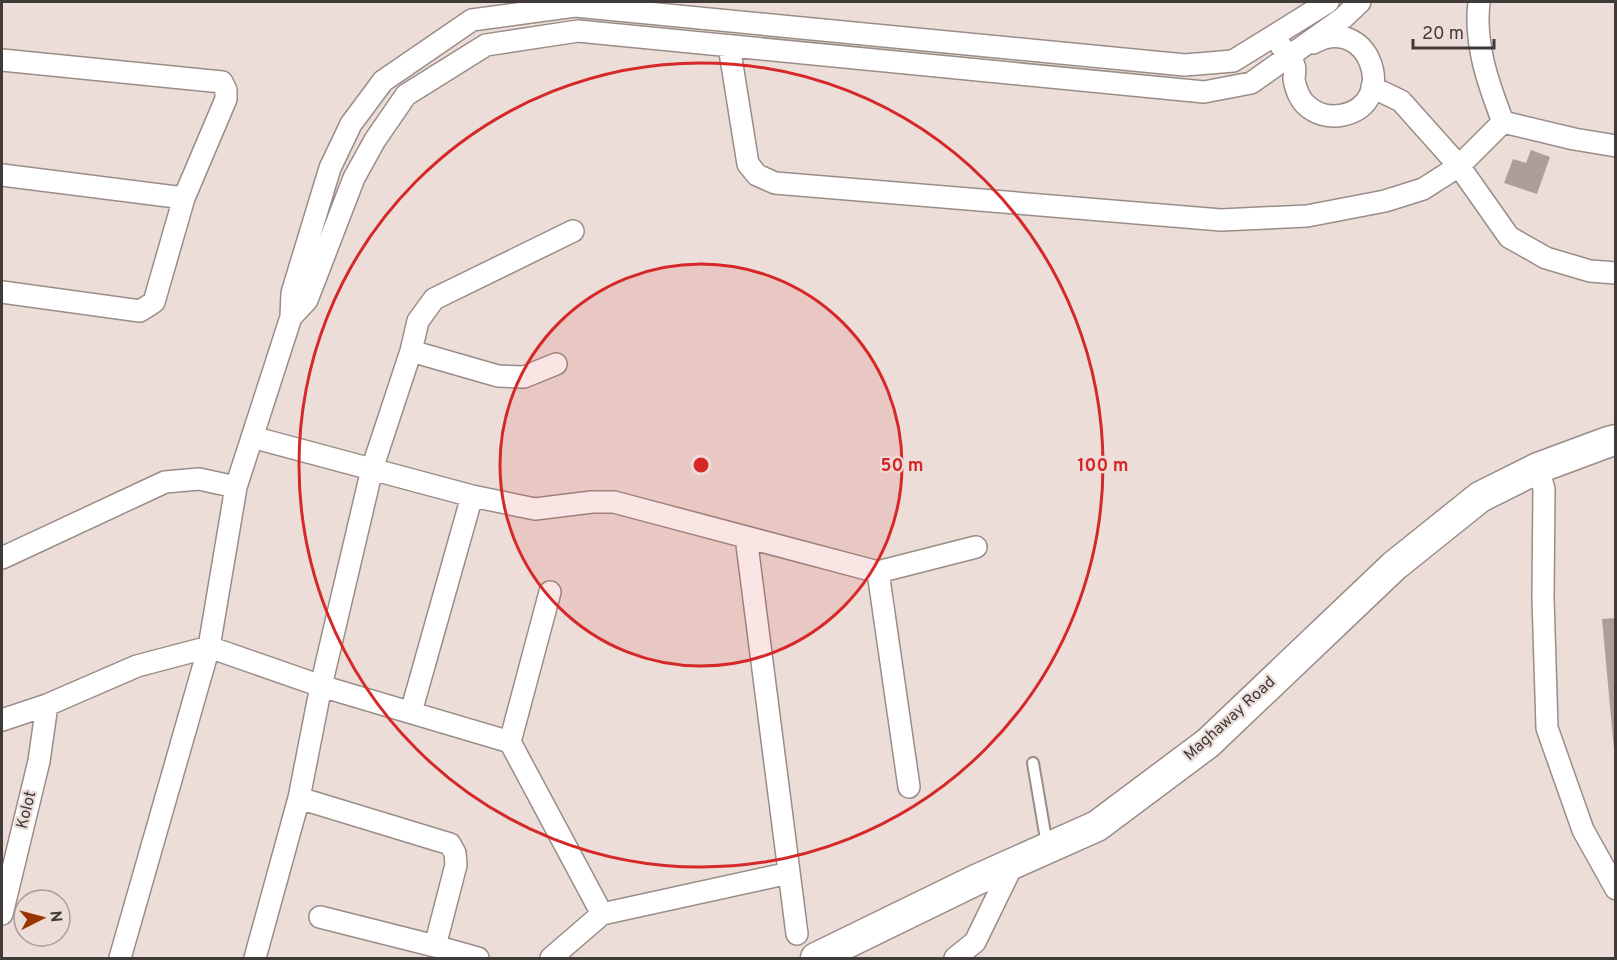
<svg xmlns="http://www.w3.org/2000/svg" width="1617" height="960" viewBox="0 0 1617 960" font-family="Overpass,sans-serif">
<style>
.building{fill:#ac9e99}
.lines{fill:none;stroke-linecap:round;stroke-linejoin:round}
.lane-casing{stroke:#9a8c87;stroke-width:14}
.street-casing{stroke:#9a8c87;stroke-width:24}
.secondary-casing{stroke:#9a8c87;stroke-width:33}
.lane{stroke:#fff;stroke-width:10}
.street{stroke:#fff;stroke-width:21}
.secondary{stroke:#fff;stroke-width:30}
.ring{fill:none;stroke:#d62828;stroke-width:3}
.labels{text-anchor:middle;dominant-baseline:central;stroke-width:4.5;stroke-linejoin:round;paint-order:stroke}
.street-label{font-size:16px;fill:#403a38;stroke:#ecddd8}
.centre{fill:#d62828;stroke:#ecddd8;stroke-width:3}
.ring-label{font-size:18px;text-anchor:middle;font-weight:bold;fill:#d62828;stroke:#ecddd8;stroke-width:4.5;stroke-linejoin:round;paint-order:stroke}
</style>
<rect width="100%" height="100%" fill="#ecddd8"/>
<path class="building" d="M 1531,150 L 1550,157 L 1537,194 L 1504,183 L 1513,159 L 1526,163 Z
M 1616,618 L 1616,750 L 1614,750 L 1602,619 Z"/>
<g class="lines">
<defs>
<path id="lane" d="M 1033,763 L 1047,845"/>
<path id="street" d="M 1479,2 C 1474,44 1488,83 1503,122
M 729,46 L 748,164 L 757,175 L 775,183 L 1221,220 L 1307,216 L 1385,201 L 1423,189 L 1459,166 L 1503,122
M 1281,46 C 1285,52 1291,58 1294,65 C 1296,70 1294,74 1294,79 C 1295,87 1299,98 1305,104 C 1315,114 1329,118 1343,115 C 1400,103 1369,12 1313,43
M 2,60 L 222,82 L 226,90 L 226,99 L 184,198 L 154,302 L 140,311 L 2,292
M 1372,87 L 1401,101 L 1459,166 L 1509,237 L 1546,258 L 1590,271 L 1616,273
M 1503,122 L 1574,139 L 1616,146
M 2,175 L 184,198
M 291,317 L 307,300 L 354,178 L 375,140 L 406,95 L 486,45 L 578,31 L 1204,92 L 1251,83 L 1343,18 L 1360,2
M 411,351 L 498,376 L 524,377 L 556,364
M 252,437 L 472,496 L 535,509 L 592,502 L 614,502 L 878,572 L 909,787
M 1538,468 L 1544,489 L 1543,598 L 1547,728 L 1583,830 L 1616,889
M 746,537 L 797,934
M 2,558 L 165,482 L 199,479 L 236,487
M 878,572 L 976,547
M 411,712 L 472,496
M 2,720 L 47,705 L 137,666 L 209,647 L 321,686 L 510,742 L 602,914
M 510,742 L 550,592
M 299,798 L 450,844 L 455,853 L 456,865 L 435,946 L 478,958
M 2,914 L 39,761 L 47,705
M 320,917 L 435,946
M 120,958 L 209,647 L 236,487 L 291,317 L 292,293 L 330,168 L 351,124 L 383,81 L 472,20 L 575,6 L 1185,65 L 1233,61 L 1328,2
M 255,958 L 299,798 L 321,686 L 372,469 L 411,351 L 418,321 L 434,299 L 573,231
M 551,958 L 602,914 L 789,873
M 955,958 L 975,942 L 1013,864"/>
<path id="secondary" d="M 816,958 L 976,880 L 1097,826 L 1208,743 L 1394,566 L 1480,497 L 1538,468 L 1608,442 L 1616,440"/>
</defs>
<use href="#lane" class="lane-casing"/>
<use href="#street" class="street-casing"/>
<use href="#secondary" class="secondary-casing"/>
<use href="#lane" class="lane"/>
<use href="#street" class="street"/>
<use href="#secondary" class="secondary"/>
</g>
<circle cx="701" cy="465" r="201" fill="#d62828" fill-opacity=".12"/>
<g class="ring">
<circle cx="701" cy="465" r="201"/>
<circle cx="701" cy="465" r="402"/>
</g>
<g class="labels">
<g class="street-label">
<text transform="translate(1230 719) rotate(-42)">Maghaway Road</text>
<text transform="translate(27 810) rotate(-76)">Kolot</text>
</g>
</g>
<circle cx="701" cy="465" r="9" class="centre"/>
<g class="ring-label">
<text x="902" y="471">50 m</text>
<text x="1103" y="471">100 m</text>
</g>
<rect width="1617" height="960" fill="none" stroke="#403a38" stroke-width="6"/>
<g transform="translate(42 918) rotate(84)"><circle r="28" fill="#ecddd8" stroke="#a79c98" stroke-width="1.5"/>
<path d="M0-4.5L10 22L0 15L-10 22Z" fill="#993402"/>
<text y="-9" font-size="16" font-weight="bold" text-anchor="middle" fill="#403a38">N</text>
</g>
<path d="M1413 39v9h81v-9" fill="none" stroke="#403a38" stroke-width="3"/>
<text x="1422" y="39" font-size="18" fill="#403a38" stroke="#ecddd8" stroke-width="4.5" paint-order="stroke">20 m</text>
</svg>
